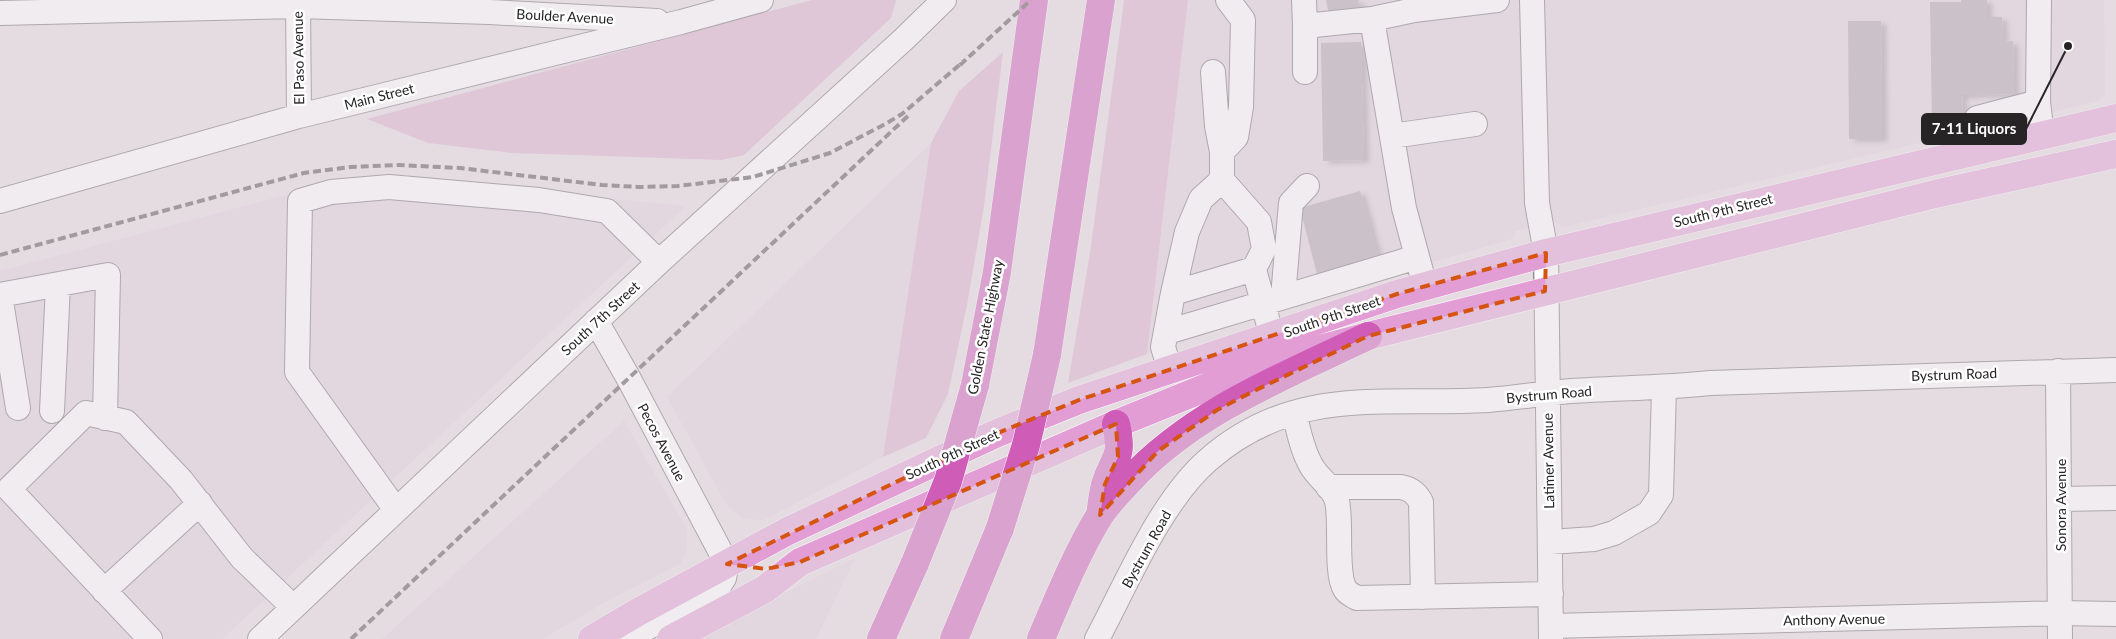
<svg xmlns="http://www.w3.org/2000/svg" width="2116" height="639" viewBox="0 0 2116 639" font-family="Lato,sans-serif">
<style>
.built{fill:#dfd0da}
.green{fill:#d9aecd}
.building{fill:#aaa2a8;filter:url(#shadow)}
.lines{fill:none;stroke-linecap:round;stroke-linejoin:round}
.minor-casing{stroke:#6f686d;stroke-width:26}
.major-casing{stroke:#fff;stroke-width:29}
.highway-casing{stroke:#fff;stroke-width:29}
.minor{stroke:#fff;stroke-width:24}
.major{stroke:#e29dd4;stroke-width:28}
.highway{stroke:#cf5cb7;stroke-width:28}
.rail{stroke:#514c4f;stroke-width:4;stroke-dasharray:8 4;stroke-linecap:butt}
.highway-bridge-casing{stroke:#fff;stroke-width:29;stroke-linecap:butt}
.highway-bridge{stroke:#cf5cb7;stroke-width:28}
.marked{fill:none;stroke:#d5540f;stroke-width:4;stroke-dasharray:10 6;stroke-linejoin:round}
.labels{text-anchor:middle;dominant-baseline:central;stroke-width:5;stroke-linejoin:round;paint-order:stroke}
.street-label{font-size:14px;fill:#272426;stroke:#fff}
.leader{fill:none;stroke:#272426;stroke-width:2}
.callout-dot{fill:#272426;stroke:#fff;stroke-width:2}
.callout{fill:#272426;stroke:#272426;stroke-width:2}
.callout-label{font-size:15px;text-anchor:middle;font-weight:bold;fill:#fff}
</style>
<defs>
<filter id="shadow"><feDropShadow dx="5.5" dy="3" stdDeviation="2.5" flood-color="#0004"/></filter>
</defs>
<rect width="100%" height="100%" fill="#e4dce1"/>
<path class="built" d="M 1188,0 L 2104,0 L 2105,95 L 2098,101 L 1563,227 L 1554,221 L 1515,231 L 1512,239 L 1374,279 L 1147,354 Z
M 931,143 L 883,457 L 764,520 L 743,519 L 728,507 L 667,397 Z
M 418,180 L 686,206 L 222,639 L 0,639 L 0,271 L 301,191 Z
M 624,421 L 687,529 L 687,548 L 680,564 L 607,601 L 543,639 L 382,639 Z
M 855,558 L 816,639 L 696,639 L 728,621 Z"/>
<path class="green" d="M 812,0 L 896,0 L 891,18 L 744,155 L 722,160 L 512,153 L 428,143 L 367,119 Z
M 1124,0 L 1188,0 L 1147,354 L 1068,383 L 1090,253 Z
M 1003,52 L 984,206 L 967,305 L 948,394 L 926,438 L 883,457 L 931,143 L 959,91 Z"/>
<path class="building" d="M 1326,0 L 1358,0 L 1360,7 L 1329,15 Z
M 1961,0 L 1987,0 L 1987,17 L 2002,17 L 2003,42 L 2013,41 L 2014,94 L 1962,95 L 1963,120 L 1932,120 L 1930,2 L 1961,2 Z
M 1848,21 L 1881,21 L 1882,139 L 1849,139 Z
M 1361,42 L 1364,160 L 1323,161 L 1321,43 Z
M 1360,191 L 1378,257 L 1317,274 L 1300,208 Z"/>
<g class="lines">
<defs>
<path id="minor" d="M 298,0 L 299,116
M 1304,0 L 1305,26 L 1372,19
M 1532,0 L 1537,203 L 1546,253 L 1551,639
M 2039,0 L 2038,102 L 2042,135
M 0,13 L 298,6 L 489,12 L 657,21
M 1305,26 L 1305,72
M 1392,136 L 1475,124
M 1979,151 L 1977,118 L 2038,102
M 1222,152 L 1236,137 L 1241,107 L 1243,20 L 1228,0
M 1222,180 L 1259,222 L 1264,249 L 1254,269
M 0,201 L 299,116 L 681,22 L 761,0
M 1425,286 L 1404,208 L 1372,19 L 1414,10 L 1497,0
M 1173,293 L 1187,232 L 1201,199 L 1222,180 L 1222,152 L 1217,126 L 1213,72
M 0,295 L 108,275 L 105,418
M 0,295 L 18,408
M 1283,297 L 1291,203 L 1307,186
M 596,321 L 629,379 L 727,564 L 724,578 L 717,589 L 627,639
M 1167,332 L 1417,257
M 1170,370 L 1163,347 L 1173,293 L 1254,269 L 1272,337
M 2058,371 L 2060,639
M 52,411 L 58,285
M 1294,413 C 1299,431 1302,451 1312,467 C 1319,479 1333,487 1337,501 C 1342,523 1335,573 1345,589 C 1348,594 1352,595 1357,598 L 1551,594
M 1328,487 L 1401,487 C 1411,489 1416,493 1421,502 L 1423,597
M 2060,499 L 2116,498
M 396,510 L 297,372 L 300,201 L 331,192 L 389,187 L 539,200 L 607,211 L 659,262
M 1550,542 L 1594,539 L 1614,533 L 1649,513 L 1661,495 L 1664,388
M 104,591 L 200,503
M 1551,626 L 2059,613 L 2116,614
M 150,639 L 9,489 L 86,413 L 126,422 L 181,480 L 242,558 L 293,607
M 260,639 L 659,262 L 904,39 L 944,0
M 1097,639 C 1127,583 1160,502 1208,460 C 1295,384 1384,406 1488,400 C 1516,398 1543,393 1571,391 C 1618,388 1664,388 1710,383 L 2116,370"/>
<path id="major" d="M 592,639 L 638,612 L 788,531 L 995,434 L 1079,400 L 1397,294 L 1546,253 L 2116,118
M 671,639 L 765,589 L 800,562 L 1116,424 L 1264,364 L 1368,336 L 1935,194 L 2116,154"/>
<path id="highway" d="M 1047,355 L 1101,0
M 975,385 L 997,272 L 1034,0
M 1101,508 C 1102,501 1103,492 1105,485 C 1114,456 1124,459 1116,424
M 881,639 L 915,563
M 954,639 L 1000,528
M 1041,639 C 1057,601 1078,550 1100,515 C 1108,503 1119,492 1129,481 C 1194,411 1283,377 1368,336"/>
</defs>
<use href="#minor" class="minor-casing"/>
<use href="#major" class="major-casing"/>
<use href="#highway" class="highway-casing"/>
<use href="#minor" class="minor"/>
<use href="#major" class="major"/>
<use href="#highway" class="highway"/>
<path class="rail" d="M 960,65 L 1031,0
M 0,255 L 304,173 L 351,167 L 398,165 L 460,168 L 602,185 L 639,187 L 678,186 L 753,177 L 830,153 L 887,123 L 902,114 L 964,61
M 351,639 L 910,114"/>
<defs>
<path id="highway-bridge" d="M 1000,528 L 1026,445 L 1047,355
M 915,563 L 948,481 L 975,385"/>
</defs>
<use href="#highway-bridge" class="highway-bridge-casing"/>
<use href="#highway-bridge" class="highway-bridge"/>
</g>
<path d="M0 0H2116V639H0ZM 1546,253 L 1545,291 L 1368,336 L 1250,393 L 1217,410 L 1158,451 L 1100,515 L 1105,484 L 1118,457 L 1116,424 L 800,562 L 766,569 L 727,564 L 995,434 L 1079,400 L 1397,294 Z" fill="#e4dce1" fill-opacity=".55" fill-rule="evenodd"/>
<path class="marked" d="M 1546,253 L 1545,291 L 1368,336 L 1250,393 L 1217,410 L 1158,451 L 1100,515 L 1105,484 L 1118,457 L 1116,424 L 800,562 L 766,569 L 727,564 L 995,434 L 1079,400 L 1397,294 Z"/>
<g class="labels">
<g class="street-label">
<text transform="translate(565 16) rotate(3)">Boulder Avenue</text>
<text transform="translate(298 58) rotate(-91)">El Paso Avenue</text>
<text transform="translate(379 96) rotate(-14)">Main Street</text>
<text transform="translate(1723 210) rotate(-14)">South 9th Street</text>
<text transform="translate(1332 316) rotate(-19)">South 9th Street</text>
<text transform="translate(600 318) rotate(-43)">South 7th Street</text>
<text transform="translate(985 327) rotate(-79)">Golden State Highway</text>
<text transform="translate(1954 374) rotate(-2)">Bystrum Road</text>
<text transform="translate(1549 394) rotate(-5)">Bystrum Road</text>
<text transform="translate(662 442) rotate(62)">Pecos Avenue</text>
<text transform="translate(952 454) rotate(-25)">South 9th Street</text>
<text transform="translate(1548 461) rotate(-91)">Latimer Avenue</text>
<text transform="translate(2060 505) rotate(-90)">Sonora Avenue</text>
<text transform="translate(1146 549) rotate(-61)">Bystrum Road</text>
<text transform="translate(1834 619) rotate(-1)">Anthony Avenue</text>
</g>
</g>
<path class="leader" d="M2068 46L2026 129"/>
<circle class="callout-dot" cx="2068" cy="46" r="5"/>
<rect class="callout" x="1922" y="114" width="104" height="30" rx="5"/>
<g class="callout-label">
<text x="1974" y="134">7-11 Liquors</text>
</g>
</svg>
